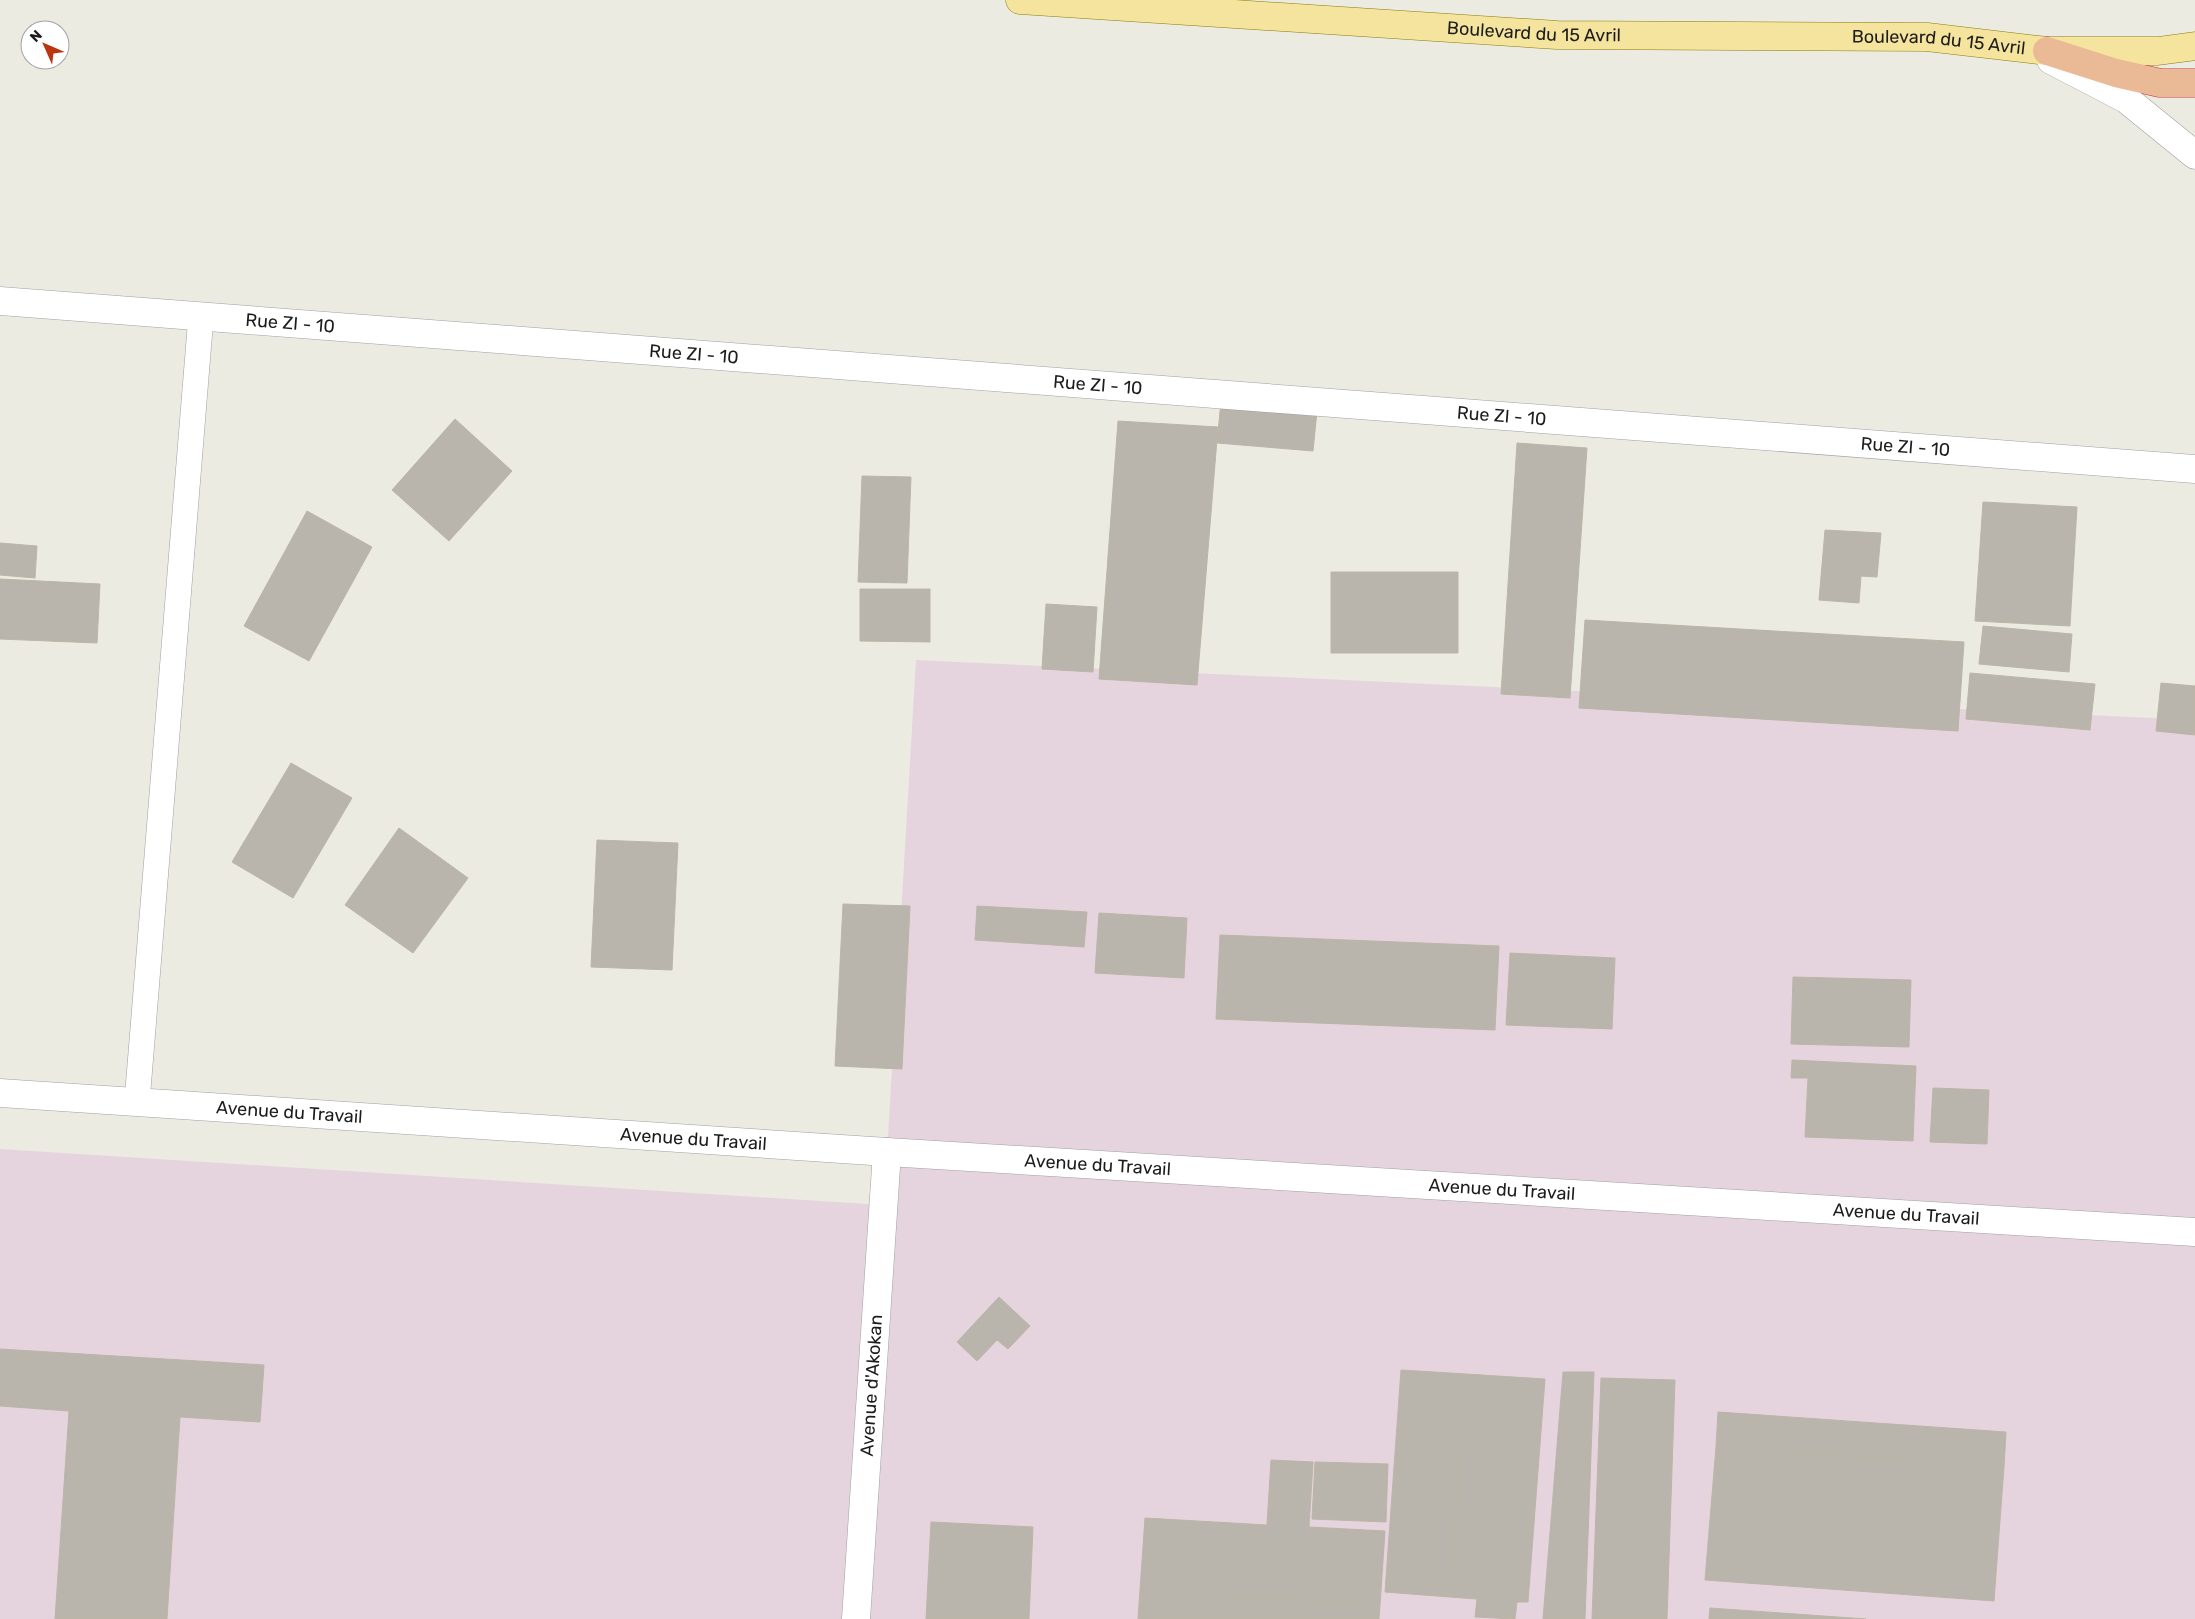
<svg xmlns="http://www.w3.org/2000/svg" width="2195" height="1619" viewBox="0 0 2195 1619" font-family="Rubik,sans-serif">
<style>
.industrial{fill:#e5d4de}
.building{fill:#b9b4ac;stroke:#bdb5a5}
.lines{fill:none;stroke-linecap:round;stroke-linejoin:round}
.service-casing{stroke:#a0a0a0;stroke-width:26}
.minor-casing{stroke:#a0a0a0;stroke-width:29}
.tertiary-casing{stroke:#a0a0a0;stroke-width:29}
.primary-casing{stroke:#897d0a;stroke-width:29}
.trunk-casing{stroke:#ca2f40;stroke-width:29}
.service{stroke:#fff;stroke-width:25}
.minor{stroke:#fff;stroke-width:28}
.tertiary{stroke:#fff;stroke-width:28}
.primary{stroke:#f5e49e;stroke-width:28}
.trunk{stroke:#eaba96;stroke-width:28}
.labels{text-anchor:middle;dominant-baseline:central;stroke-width:4;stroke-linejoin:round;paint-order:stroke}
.street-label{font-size:18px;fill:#1c1c1c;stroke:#fff}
</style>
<rect width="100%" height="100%" fill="#ecebe2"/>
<path class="industrial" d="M 916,660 L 2195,720 L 2195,1619 L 0,1619 L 0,1149 L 884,1205 Z"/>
<path class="building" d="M 1221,401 L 1317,411 L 1313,451 L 1217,443 Z
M 455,419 L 512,471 L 449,541 L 392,490 Z
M 1118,421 L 1218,427 L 1197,685 L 1099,679 Z
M 1517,443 L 1587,448 L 1570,698 L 1501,694 Z
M 862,476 L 911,477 L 907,583 L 858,582 Z
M 1983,502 L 2077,507 L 2070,626 L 1975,621 Z
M 307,511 L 372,547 L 309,661 L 244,626 Z
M 1825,530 L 1881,533 L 1877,577 L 1861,576 L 1859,603 L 1819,600 Z
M 0,543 L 37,546 L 35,578 L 0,575 Z
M 1331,572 L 1458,572 L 1458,653 L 1331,653 Z
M 0,579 L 100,584 L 97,643 L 0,639 Z
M 860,589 L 930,589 L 930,642 L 860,641 Z
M 1046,604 L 1097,607 L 1093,672 L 1042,669 Z
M 1585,620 L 1964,642 L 1958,731 L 1579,708 Z
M 1983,626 L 2072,634 L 2069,672 L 1979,664 Z
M 1970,673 L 2095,684 L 2090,730 L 1966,719 Z
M 2161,683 L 2195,686 L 2195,735 L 2156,731 Z
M 291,763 L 352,798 L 293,898 L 232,862 Z
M 399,828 L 468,878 L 413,953 L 345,905 Z
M 597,840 L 678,843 L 672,970 L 591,967 Z
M 843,904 L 910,906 L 902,1069 L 835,1066 Z
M 977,906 L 1087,912 L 1084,947 L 975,940 Z
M 1099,913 L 1187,918 L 1184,978 L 1095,973 Z
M 1220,935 L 1499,946 L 1495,1030 L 1216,1019 Z
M 1510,953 L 1615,958 L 1612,1029 L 1506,1025 Z
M 1793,977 L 1911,980 L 1909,1047 L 1791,1044 Z
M 1792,1060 L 1916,1066 L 1913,1141 L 1805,1137 L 1808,1078 L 1791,1078 Z
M 1933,1088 L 1989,1090 L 1987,1144 L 1930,1142 Z
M 999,1297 L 1030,1326 L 1008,1349 L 997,1340 L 977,1361 L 957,1342 Z
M 0,1349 L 264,1365 L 260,1422 L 180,1417 L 167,1619 L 55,1619 L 69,1411 L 0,1406 Z
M 1401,1370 L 1466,1374 L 1450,1597 L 1385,1592 Z
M 1563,1372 L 1594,1372 L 1585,1619 L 1543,1619 Z
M 1466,1374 L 1545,1379 L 1528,1602 L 1517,1602 L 1515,1619 L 1475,1617 L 1477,1599 L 1450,1597 Z
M 1601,1378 L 1675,1380 L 1667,1619 L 1592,1619 Z
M 1718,1412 L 2006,1432 L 2004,1467 L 1716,1447 Z
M 1716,1447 L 2004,1467 L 1994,1601 L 1705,1580 Z
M 1271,1460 L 1313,1462 L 1309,1527 L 1385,1531 L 1380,1605 L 1140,1590 L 1145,1518 L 1267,1525 Z
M 1315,1462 L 1388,1464 L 1386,1522 L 1312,1519 Z
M 931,1522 L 1033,1527 L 1029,1619 L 926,1619 Z
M 1140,1590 L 1380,1605 L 1379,1619 L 1138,1619 Z
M 1710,1608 L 1866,1619 L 1709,1619 Z"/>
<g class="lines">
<defs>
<path id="service" d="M 137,1102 L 201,316"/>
<g id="minor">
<path id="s1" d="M 0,301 L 2195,469"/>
<path id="s2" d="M 0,1093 L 887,1152 L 2195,1232"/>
<path id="s3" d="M 856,1619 L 887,1152"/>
</g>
<path id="tertiary" d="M 2051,60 L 2126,99 L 2195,155"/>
<g id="primary">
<path id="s4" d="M 1020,0 L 1557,35 L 1927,37 L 2047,51 L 2158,51 L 2195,46"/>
</g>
<path id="trunk" d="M 2047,51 L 2116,73 L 2160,83 L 2195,83"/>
</defs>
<use href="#service" class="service-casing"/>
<use href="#minor" class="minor-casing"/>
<use href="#tertiary" class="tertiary-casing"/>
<use href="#primary" class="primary-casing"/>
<use href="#trunk" class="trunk-casing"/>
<use href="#service" class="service"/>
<use href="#minor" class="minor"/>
<use href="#tertiary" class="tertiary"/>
<use href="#primary" class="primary"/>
<use href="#trunk" class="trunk"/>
</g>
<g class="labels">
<g class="street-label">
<text stroke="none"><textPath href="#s4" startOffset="515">Boulevard du 15 Avril</textPath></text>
<text stroke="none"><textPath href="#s4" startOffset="920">Boulevard du 15 Avril</textPath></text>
<text stroke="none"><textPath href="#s1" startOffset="291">Rue ZI - 10</textPath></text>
<text stroke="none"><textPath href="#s1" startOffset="696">Rue ZI - 10</textPath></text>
<text stroke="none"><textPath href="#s1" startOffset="1101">Rue ZI - 10</textPath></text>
<text stroke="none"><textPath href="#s1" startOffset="1506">Rue ZI - 10</textPath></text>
<text stroke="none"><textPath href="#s1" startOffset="1911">Rue ZI - 10</textPath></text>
<text stroke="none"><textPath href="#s2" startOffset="290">Avenue du Travail</textPath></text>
<text stroke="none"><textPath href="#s2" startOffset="695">Avenue du Travail</textPath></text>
<text stroke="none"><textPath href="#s2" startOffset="1100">Avenue du Travail</textPath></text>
<text stroke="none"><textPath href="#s2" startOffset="1505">Avenue du Travail</textPath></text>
<text stroke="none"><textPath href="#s2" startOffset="1910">Avenue du Travail</textPath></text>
<text stroke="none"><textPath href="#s3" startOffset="234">Avenue d'Akokan</textPath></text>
</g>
</g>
<g transform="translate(45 45) rotate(315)"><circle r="24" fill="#ffffff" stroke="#a4a4a4"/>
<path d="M0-4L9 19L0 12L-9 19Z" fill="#ba350d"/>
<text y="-8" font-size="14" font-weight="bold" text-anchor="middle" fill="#1c1c1c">N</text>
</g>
</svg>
